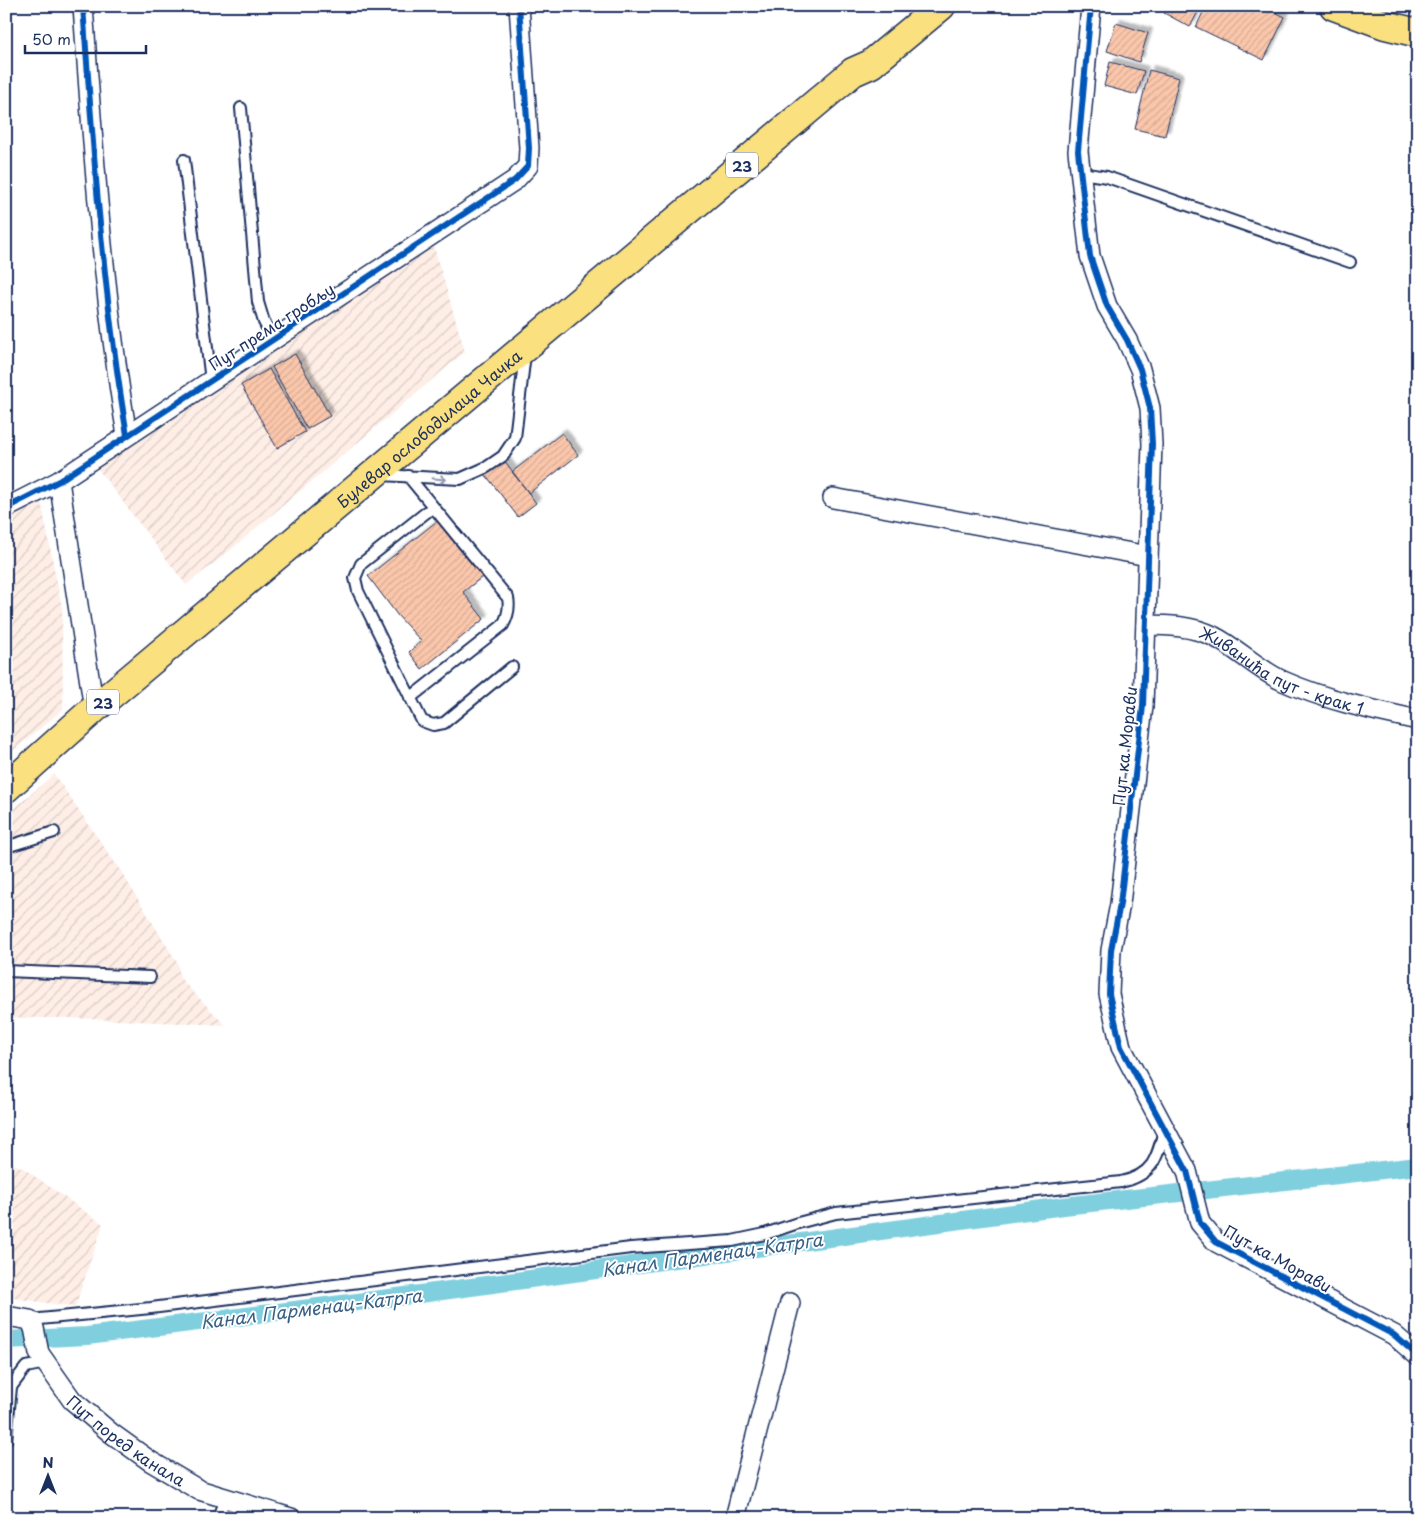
<svg xmlns="http://www.w3.org/2000/svg" width="1424" height="1524" viewBox="0 0 1424 1524" font-family="'Playpen Sans',sans-serif">
<style>
.industrial{fill:url(#industrial-furrows)}
.lines{fill:none;stroke-linecap:round;stroke-linejoin:round}
.canal{stroke:#80cfde;stroke-width:18}
.building{fill:url(#building-hatch);stroke:#1b2f5e;filter:url(#shadow)}
.service-casing{stroke:#1b2f5e;stroke-width:14}
.minor-casing{stroke:#1b2f5e;stroke-width:22}
.primary-casing{stroke:#1b2f5e;stroke-width:31}
.service{stroke:#fff;stroke-width:10}
.minor{stroke:#fff;stroke-width:19}
.primary{stroke:#fbe080;stroke-width:28}
.cycleway-casing{stroke:#fff;stroke-width:9}
.cycleway{stroke:#0057b8;stroke-width:6}
.oneway{stroke:#8d97ae}
.labels{text-anchor:middle;dominant-baseline:central;stroke-width:4;stroke-linejoin:round;paint-order:stroke}
.shield{fill:#fff;stroke:#5f6d8e;stroke-width:1}
.shield-label{font-size:15px;font-weight:bold;fill:#1b2f5e}
.street-label{font-size:16px;fill:#1b2f5e;stroke:#fff}
.water-label{font-size:18px;font-style:italic;fill:#395f84;stroke:#fff}
</style>
<defs>
<pattern id="industrial-furrows" width="10" height="10" patternUnits="userSpaceOnUse" patternTransform="scale(1.25)"><rect width="10" height="10" fill="#feeee6"/><path d="M-1 1l2-2M0 10L10 0M9 11l2-2" fill="none" stroke="#d9ccc8"/></pattern>
<pattern id="building-hatch" width="6" height="6" patternUnits="userSpaceOnUse" patternTransform="scale(1.25)"><rect width="6" height="6" fill="#fbc7ab"/><path d="M-1 1l2-2M0 6l6-6M5 7l2-2" fill="none" stroke="#d7ab96"/></pattern>
<filter id="shadow"><feDropShadow dx="4.5" dy="-4.5" stdDeviation="1" flood-color="#0004"/></filter>
</defs>
<rect width="100%" height="100%" fill="#fff"/>
<filter id="ink" filterUnits="userSpaceOnUse"><feTurbulence type="fractalNoise" baseFrequency=".02" numOctaves="2"/><feDisplacementMap in="SourceGraphic" scale="10" xChannelSelector="R" yChannelSelector="G"/><feConvolveMatrix kernelMatrix="1 2 1 2 8 2 1 2 1" color-interpolation-filters="sRGB"/></filter>
<g filter="url(#ink)">
<path class="industrial" d="M 431,237 L 465,352 L 222,557 L 186,585 L 95,465 Z
M 41,501 L 62,608 L 63,709 L 6,757 L 6,518 Z
M 54,774 L 122,873 L 178,964 L 180,978 L 225,1025 L 69,1018 L 6,1018 L 6,816 Z
M 6,1161 L 23,1168 L 103,1224 L 75,1307 L 6,1297 Z"/>
<g class="lines">
<path class="canal" d="M 6,1340 L 87,1336 L 413,1295 L 1064,1206 L 1418,1166"/>
</g>
<path class="building" d="M 1168,6 L 1201,6 L 1190,27 L 1164,13 Z
M 1206,6 L 1263,6 L 1285,17 L 1264,60 L 1196,27 Z
M 1116,23 L 1148,33 L 1139,62 L 1107,51 Z
M 1110,62 L 1144,71 L 1137,95 L 1104,86 Z
M 1149,70 L 1179,78 L 1165,136 L 1135,129 Z
M 295,354 L 330,416 L 307,429 L 272,367 Z
M 269,369 L 305,432 L 277,448 L 241,385 Z
M 562,433 L 578,455 L 529,493 L 512,472 Z
M 504,460 L 536,503 L 518,517 L 485,474 Z
M 437,521 L 482,577 L 463,592 L 484,619 L 422,669 L 409,652 L 421,641 L 398,616 L 368,576 Z"/>
<g class="lines">
<defs>
<path id="service" d="M 241,108 L 258,302 L 264,322 L 274,341
M 184,160 L 211,381
M 1081,173 L 1107,177 L 1350,262
M 380,475 L 460,479 L 487,467 L 503,456 L 515,438 L 525,354
M 408,476 L 508,598 C 510,608 508,616 503,625 L 410,698
M 433,507 L 361,564 L 355,578 L 358,591 L 422,721 L 433,725 L 444,723 L 512,667
M 6,847 L 54,832
M 6,971 L 150,977
M 30,1320 L 151,1308 L 631,1248 L 732,1241 L 765,1234 L 798,1223 L 836,1213 L 1121,1182 C 1153,1175 1157,1159 1164,1130
M 6,1440 L 11,1387 L 26,1367 L 46,1363
M 218,1518 L 225,1498"/>
<g id="minor">
<path d="M 83,6 C 93,150 103,293 127,435"/>
<path d="M 1091,6 L 1078,151 L 1090,256 L 1107,306 L 1127,340 L 1140,369 L 1150,408 L 1152,444 L 1143,706 L 1120,904 L 1111,950 L 1109,994 L 1121,1047 L 1187,1171 L 1200,1223 L 1216,1242 L 1394,1335 L 1418,1356"/>
<path d="M 59,481 L 94,709"/>
<path d="M 833,498 L 1148,556"/>
<path d="M 6,508 L 59,481 L 515,180 L 528,166 L 529,148 L 519,6"/>
<path id="s1" d="M 1146,625 C 1168,625 1192,626 1213,636 C 1237,648 1258,670 1283,681 C 1326,700 1372,710 1418,720"/>
<path id="s2" d="M 6,1316 L 30,1320 L 34,1328 L 39,1353 L 72,1400 L 111,1433 L 150,1461 L 199,1490 L 291,1518"/>
<path d="M 735,1518 L 790,1303"/>
</g>
<g id="primary">
<path d="M 1334,6 L 1385,25 L 1418,33"/>
<path id="s3" d="M 6,788 L 94,709 L 853,72 L 871,64 L 941,6"/>
</g>
</defs>
<use href="#service" class="service-casing"/>
<use href="#minor" class="minor-casing"/>
<use href="#primary" class="primary-casing"/>
<use href="#service" class="service"/>
<use href="#minor" class="minor"/>
<use href="#primary" class="primary"/>
<defs>
<path id="cycleway" d="M 83,6 C 93,150 103,293 127,435
M 1091,6 L 1078,151 L 1090,256 L 1107,306 L 1127,340 L 1140,369 L 1150,408 L 1152,444 L 1143,706 L 1120,904 L 1111,950 L 1109,994 L 1121,1047 L 1187,1171 L 1200,1223 L 1216,1242 L 1394,1335 L 1418,1356
M 6,508 L 59,481 L 515,180 L 528,166 L 529,148 L 519,6"/>
</defs>
<use href="#cycleway" class="cycleway-casing"/>
<use href="#cycleway" class="cycleway"/>
</g>
<defs><path id="oneway-shaft" d="M-6 0H5M1.5-3L5.5 0L1.5 3" fill="none" stroke-width="1.6" stroke-linecap="round" stroke-linejoin="round" transform="scale(1.25)"/></defs>
<use class="oneway" href="#oneway-shaft" transform="translate(439 479) rotate(5)"/>
</g>
<g class="labels">
<g class="shield">
<rect x="726" y="152.5" width="32" height="25" rx="4"/>
<rect x="87" y="689.5" width="32" height="25" rx="4"/>
</g>
<g class="shield-label">
<text x="742" y="165">23</text>
<text x="103" y="702">23</text>
</g>
<g class="street-label">
<text transform="translate(271 326) rotate(-33)">Пут према гробљу</text>
<text stroke="none"><textPath href="#s3" startOffset="555">Булевар ослободилаца Чачка</textPath></text>
<text stroke="none"><textPath href="#s1" startOffset="146">Живанића пут - крак 1</textPath></text>
<text transform="translate(1124 746) rotate(-84)">Пут ка Морави</text>
<text transform="translate(1278 1258) rotate(29)">Пут ка Морави</text>
<text stroke="none"><textPath href="#s2" startOffset="184">Пут поред канала</textPath></text>
</g>
<g class="water-label">
<text transform="translate(712 1254) rotate(-8)">Канал Парменац-Катрга</text>
<text transform="translate(311 1308) rotate(-7)">Канал Парменац-Катрга</text>
</g>
</g>
<rect width="1424" height="1524" fill="none" stroke="#fff" stroke-width="25"/>
<rect x="12" y="12" width="1399" height="1499" fill="none" stroke="#1b2f5e" stroke-width="2" filter="url(#ink)"/>
<g transform="translate(48 1476)" stroke="#ffffff" stroke-width="4" paint-order="stroke">
<path d="M0-4L9 19L0 12L-9 19Z" fill="#1b2f5e"/>
<text y="-8" font-size="14" font-weight="bold" text-anchor="middle" fill="#1b2f5e">N</text>
</g>
<path d="M25 45v8h121v-8" fill="none" stroke="#1b2f5e" stroke-width="2.5"/>
<text x="32" y="45" font-size="15" fill="#1b2f5e" stroke="#ffffff" stroke-width="4" paint-order="stroke">50 m</text>
</svg>
